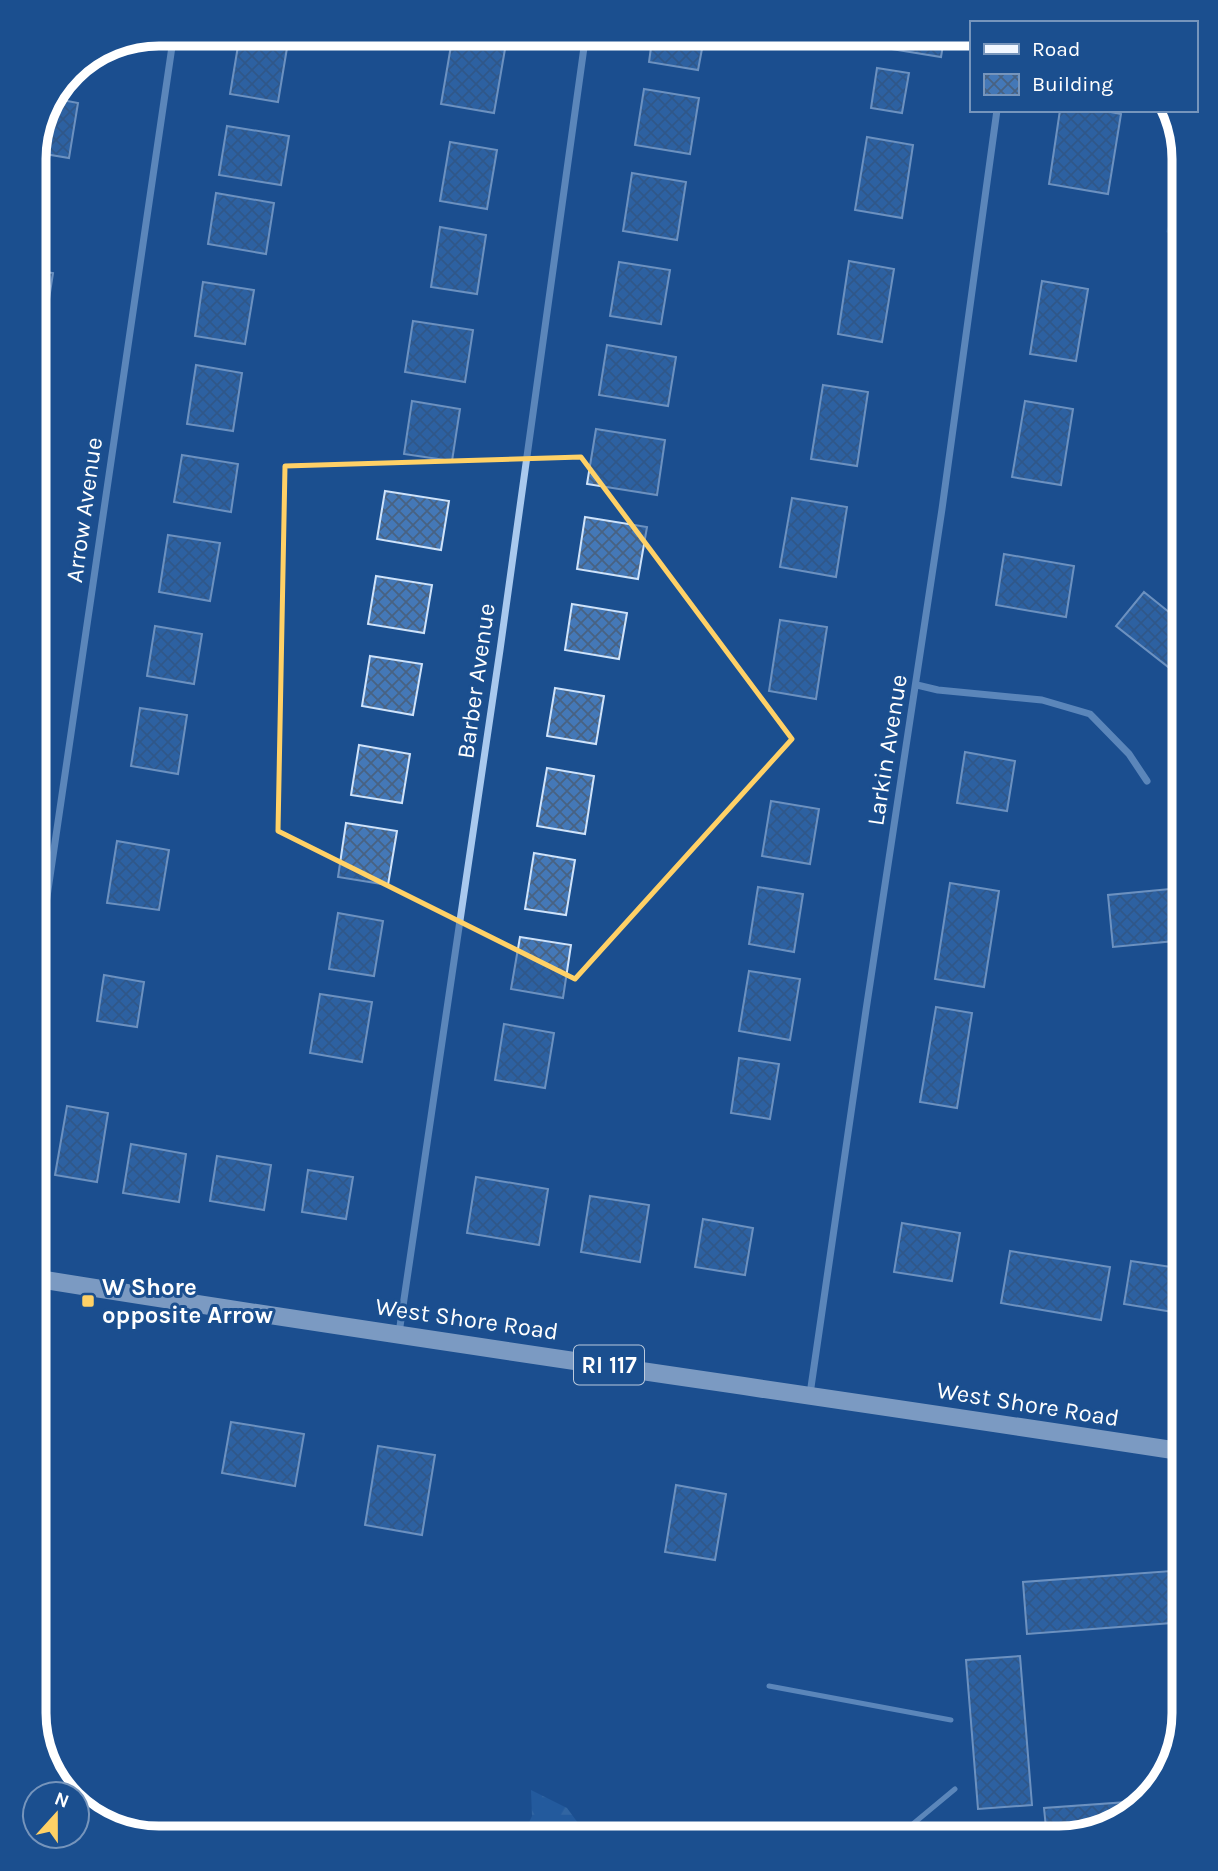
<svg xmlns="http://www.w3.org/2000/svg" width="1218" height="1871" viewBox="0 0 1218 1871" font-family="Karla,sans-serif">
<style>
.forest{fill:url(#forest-firs)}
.building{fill:url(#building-cross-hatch);stroke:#cfe3fa;stroke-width:2}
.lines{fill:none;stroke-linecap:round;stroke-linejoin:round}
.lane{stroke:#a9c9ee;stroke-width:5}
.street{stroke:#a9c9ee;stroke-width:7}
.primary{stroke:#f0f6ff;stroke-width:18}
.marked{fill:none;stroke:#ffd166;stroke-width:5;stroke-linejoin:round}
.poi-dot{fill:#ffd166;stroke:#1b4f8f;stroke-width:2.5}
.labels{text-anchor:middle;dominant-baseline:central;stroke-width:6;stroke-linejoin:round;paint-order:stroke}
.shield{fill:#1b4f8f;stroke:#bbcadd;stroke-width:2}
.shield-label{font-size:23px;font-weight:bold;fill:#fff}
.street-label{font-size:24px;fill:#fff;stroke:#1b4f8f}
.poi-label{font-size:24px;font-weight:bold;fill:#fff;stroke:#1b4f8f;text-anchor:start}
.rim{fill:none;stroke:#fff;stroke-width:9}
</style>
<defs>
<pattern id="forest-firs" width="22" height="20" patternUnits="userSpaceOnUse" patternTransform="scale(1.75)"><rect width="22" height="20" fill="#2e69ad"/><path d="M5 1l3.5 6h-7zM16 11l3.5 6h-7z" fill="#4d80b9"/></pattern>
<pattern id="building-cross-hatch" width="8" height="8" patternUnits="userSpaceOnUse" patternTransform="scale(1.75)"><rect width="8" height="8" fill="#4478b7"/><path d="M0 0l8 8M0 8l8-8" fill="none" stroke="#486282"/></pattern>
</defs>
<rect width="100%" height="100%" fill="#1b4f8f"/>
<path class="forest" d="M 1185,175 L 1185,241 L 1166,232 Z
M 531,1790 L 567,1808 L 589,1838 L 522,1838 L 532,1816 Z"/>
<path class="building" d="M 653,33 L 705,33 L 698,70 L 649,62 Z
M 893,33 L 945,33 L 941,57 L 891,49 Z
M 239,40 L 287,48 L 278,102 L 230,94 Z
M 452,40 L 505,49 L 494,113 L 441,104 Z
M 83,61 L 80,77 L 68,75 L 70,70 Z
M 877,68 L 909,73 L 902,113 L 871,108 Z
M 644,89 L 699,98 L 690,154 L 635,145 Z
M 57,99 L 78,103 L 69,158 L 33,152 Z
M 1060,110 L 1100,110 L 1121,114 L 1108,194 L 1049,184 Z
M 227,126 L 289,136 L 281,185 L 219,175 Z
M 867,137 L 913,145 L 902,218 L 855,210 Z
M 450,142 L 497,150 L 487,209 L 440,201 Z
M 632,173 L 686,182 L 677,240 L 623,231 Z
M 216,193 L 274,203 L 266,254 L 208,244 Z
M 440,227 L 486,235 L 477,294 L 431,287 Z
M 849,261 L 894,269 L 882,342 L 838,334 Z
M 619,262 L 670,270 L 661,324 L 610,316 Z
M 33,270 L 53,273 L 45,325 L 33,323 Z
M 1042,281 L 1088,289 L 1076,361 L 1030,354 Z
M 203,282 L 254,290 L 245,344 L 195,336 Z
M 413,321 L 473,330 L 465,382 L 405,372 Z
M 607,345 L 676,357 L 668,406 L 599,395 Z
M 33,355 L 41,356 L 33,404 Z
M 196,365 L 242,373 L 233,431 L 187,424 Z
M 823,385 L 868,392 L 857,466 L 811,459 Z
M 412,401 L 460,409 L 452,461 L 404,454 Z
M 1025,401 L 1073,409 L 1061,485 L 1012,477 Z
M 596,429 L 665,440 L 657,495 L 587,484 Z
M 182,455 L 238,464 L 231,512 L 174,502 Z
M 385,491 L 449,501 L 441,550 L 377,539 Z
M 792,498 L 847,507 L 836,577 L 780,567 Z
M 585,517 L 647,527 L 638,579 L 577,569 Z
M 168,535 L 220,543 L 210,601 L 159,592 Z
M 1004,554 L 1074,566 L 1066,617 L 996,605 Z
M 376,576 L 432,585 L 424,633 L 368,624 Z
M 1144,592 L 1185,625 L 1185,653 L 1172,670 L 1116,626 Z
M 572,604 L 627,613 L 619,659 L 565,650 Z
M 780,620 L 827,627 L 816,699 L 769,691 Z
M 155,626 L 202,634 L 194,684 L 147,676 Z
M 370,656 L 422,664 L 413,715 L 362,706 Z
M 555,688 L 604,696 L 596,744 L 547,736 Z
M 140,708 L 187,715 L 178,774 L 131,766 Z
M 359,745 L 410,754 L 402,803 L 351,795 Z
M 965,752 L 1015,761 L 1007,811 L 957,803 Z
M 547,768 L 594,776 L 585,834 L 537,826 Z
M 771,801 L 819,809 L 810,864 L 762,856 Z
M 346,823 L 397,831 L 388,885 L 338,877 Z
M 117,841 L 169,850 L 159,910 L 107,903 Z
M 534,853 L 575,860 L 566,915 L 525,909 Z
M 950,883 L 999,891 L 984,987 L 935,979 Z
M 758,887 L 803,894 L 794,952 L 749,944 Z
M 1180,888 L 1185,940 L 1113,947 L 1108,895 Z
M 338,913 L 383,921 L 374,976 L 329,969 Z
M 520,937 L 571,945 L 563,998 L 511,989 Z
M 749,971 L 800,979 L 790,1040 L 739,1031 Z
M 104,975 L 144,982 L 137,1027 L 97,1021 Z
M 320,994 L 372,1002 L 362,1062 L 310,1053 Z
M 936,1007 L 972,1013 L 957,1108 L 920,1102 Z
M 504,1024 L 554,1033 L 545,1088 L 495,1080 Z
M 739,1058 L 779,1064 L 770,1119 L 731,1113 Z
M 67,1106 L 108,1113 L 97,1182 L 55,1175 Z
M 131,1144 L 186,1154 L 179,1202 L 123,1193 Z
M 217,1156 L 271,1165 L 264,1210 L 210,1201 Z
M 308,1170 L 353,1177 L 346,1219 L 302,1212 Z
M 476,1177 L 548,1189 L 539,1245 L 467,1233 Z
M 590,1196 L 649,1205 L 640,1262 L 581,1252 Z
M 703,1219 L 753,1228 L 745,1275 L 695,1267 Z
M 902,1223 L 960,1233 L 952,1281 L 894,1272 Z
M 1010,1251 L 1110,1267 L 1101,1320 L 1001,1303 Z
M 1131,1261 L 1185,1269 L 1185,1314 L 1124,1304 Z
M 231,1422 L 304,1434 L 295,1486 L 222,1473 Z
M 378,1446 L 435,1455 L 422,1535 L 365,1525 Z
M 676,1485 L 726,1494 L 715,1560 L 665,1552 Z
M 1185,1570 L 1185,1622 L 1027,1634 L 1023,1582 Z
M 1020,1656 L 1032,1805 L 978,1809 L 966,1660 Z
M 1142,1801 L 1122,1821 L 1060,1838 L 1047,1838 L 1044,1808 Z"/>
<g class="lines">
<path class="lane" d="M 769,1686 L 951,1720
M 896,1838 L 955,1789"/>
<path class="street" d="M 917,685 L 938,690 L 1042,700 L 1090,714 L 1129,754 L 1147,781
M 33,992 L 174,33
M 399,1333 L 500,650 L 586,33
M 810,1394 L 866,1010 L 942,509 L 997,110"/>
<path class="primary" d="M 33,1278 C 416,1340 801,1393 1185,1452"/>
</g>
<path d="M0 0H1218V1871H0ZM 581,457 L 792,739 L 575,979 L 278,831 L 285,466 Z" fill="#1b4f8f" fill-opacity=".55" fill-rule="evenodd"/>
<path class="marked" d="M 581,457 L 792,739 L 575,979 L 278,831 L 285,466 Z"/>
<rect class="poi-dot" x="81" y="1294" width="14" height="14" rx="3.5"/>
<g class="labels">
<rect class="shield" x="574" y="1345.5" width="70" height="39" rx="5"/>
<g class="shield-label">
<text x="609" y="1365">RI 117</text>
</g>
<g class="street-label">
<text transform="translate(84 510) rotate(-82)">Arrow Avenue</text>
<text transform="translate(476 681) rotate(-82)">Barber Avenue</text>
<text transform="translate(887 750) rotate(-81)">Larkin Avenue</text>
<text transform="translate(467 1319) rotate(8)">West Shore Road</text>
<text transform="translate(1028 1404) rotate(9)">West Shore Road</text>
</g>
<g class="poi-label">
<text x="102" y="1287">W Shore<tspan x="102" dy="28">opposite Arrow</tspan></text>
</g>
</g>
<path d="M0 0H1218V1871H0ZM159 46H1059A113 113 0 0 1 1172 159V1713A113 113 0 0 1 1059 1826H159A113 113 0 0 1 46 1713V159A113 113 0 0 1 159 46Z" fill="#1b4f8f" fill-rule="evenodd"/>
<path class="rim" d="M159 46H1059A113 113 0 0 1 1172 159V1713A113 113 0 0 1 1059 1826H159A113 113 0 0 1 46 1713V159A113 113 0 0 1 159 46Z"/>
<rect x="970" y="21" width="228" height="91" fill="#1b4f8f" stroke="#7695bc" stroke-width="2"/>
<rect x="984" y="44" width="35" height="10" fill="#f0f6ff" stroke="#7695bc" stroke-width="2"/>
<text x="1032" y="56" font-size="21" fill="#ffffff">Road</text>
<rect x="984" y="74" width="35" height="21" fill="url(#building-cross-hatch)" stroke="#7695bc" stroke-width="2"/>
<text x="1032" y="91" font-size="21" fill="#ffffff">Building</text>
<g transform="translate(56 1815) rotate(21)"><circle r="33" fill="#1b4f8f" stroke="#7695bc" stroke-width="2"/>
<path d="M0-5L12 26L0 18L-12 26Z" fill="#ffd166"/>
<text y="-10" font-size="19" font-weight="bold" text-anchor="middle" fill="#ffffff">N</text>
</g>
</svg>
